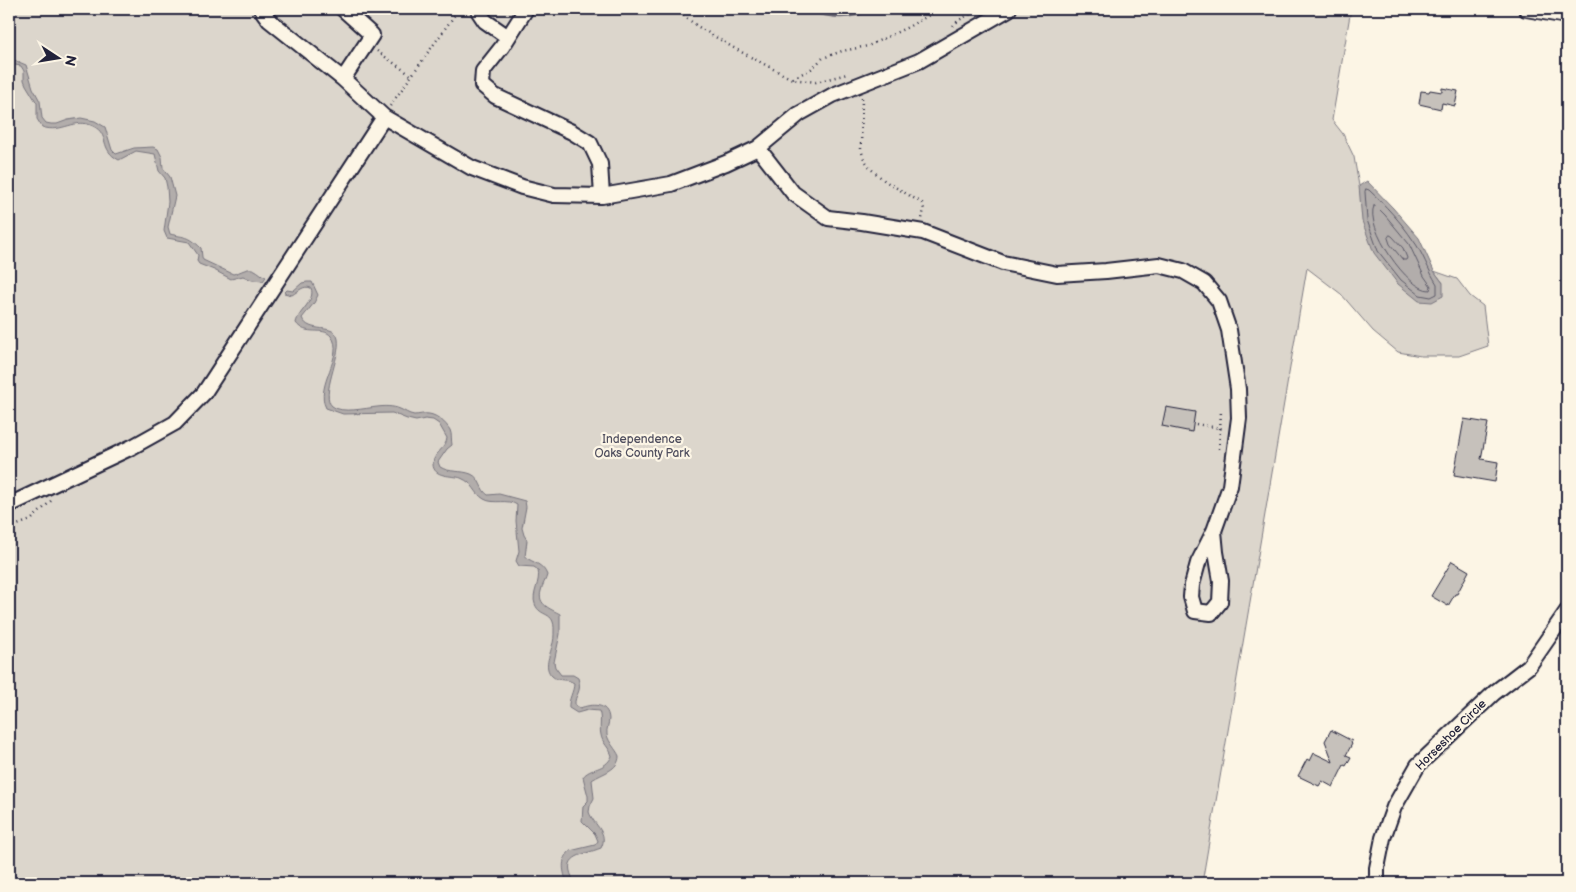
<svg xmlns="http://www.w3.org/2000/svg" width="1576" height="892" viewBox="0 0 1576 892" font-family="'Balsamiq Sans',sans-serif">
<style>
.green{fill:#dcd6cc;stroke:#7f7c84}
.water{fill:#b2adab;stroke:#78757e}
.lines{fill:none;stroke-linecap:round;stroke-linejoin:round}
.shore{stroke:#5c5a68;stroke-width:1}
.stream{stroke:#78757e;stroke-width:4}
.building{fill:#c6c1bb;stroke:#22223b}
.minor-casing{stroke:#22223b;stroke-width:18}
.path{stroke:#22223b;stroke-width:2.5;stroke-dasharray:1 4;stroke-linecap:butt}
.minor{stroke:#fcf5e5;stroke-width:14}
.labels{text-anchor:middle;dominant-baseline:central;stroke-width:4.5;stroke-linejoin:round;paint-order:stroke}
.park-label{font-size:12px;fill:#504f5f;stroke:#fcf5e5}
.street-label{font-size:12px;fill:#22223b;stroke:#fcf5e5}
</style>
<rect width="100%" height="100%" fill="#fcf5e5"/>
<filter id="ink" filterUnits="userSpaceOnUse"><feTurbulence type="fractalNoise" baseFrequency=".02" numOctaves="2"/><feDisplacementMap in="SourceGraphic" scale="10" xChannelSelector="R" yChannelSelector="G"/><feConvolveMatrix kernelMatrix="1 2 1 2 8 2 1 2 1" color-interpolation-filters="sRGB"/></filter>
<g filter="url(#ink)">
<path class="green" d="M 9,9 L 1351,9 L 1332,120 L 1343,134 L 1354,157 L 1359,186 L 1443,283 L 1434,271 L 1457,279 L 1470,296 L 1483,306 L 1488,346 L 1459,356 L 1421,356 L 1398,352 L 1373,331 L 1341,294 L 1307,268 L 1202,883 L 9,883 Z"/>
<path class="water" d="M 9,60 L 14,60 L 26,65 L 33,88 L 40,101 L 42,118 L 46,123 L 51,124 L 57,124 L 68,120 L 81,118 L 95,121 L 105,127 L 112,150 L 116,154 L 134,148 L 153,147 L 158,149 L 162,157 L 163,168 L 170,177 L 175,196 L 168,227 L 170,234 C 186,238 188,235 201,248 L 202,257 L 203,260 L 233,274 C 240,273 248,266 255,270 C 259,272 261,275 266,277 L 263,281 L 252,280 L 243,276 L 231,279 L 214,270 L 199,264 L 197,261 L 198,255 L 189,242 L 167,238 L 164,231 L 168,202 L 167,187 L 165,178 L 159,171 L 155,154 L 136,151 L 119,160 C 99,150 110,134 93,126 C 75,117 62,134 42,127 L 37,119 L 37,103 L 26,85 L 24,80 L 24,71 L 21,66 L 9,64 Z
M 1367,181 L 1393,208 L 1419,238 L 1434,271 L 1443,283 L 1443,296 L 1432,302 L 1419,301 L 1398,284 L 1374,253 L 1362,221 L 1359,186 Z
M 307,282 L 312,282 L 318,295 L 314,303 L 302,318 C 309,335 335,322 338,339 C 341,357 320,395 332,406 C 341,414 366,408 377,407 C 385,406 393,406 400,409 C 405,411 408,414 414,415 C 419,415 424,413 429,414 C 437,415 446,423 450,430 C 452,434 451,440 452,445 L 447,449 L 438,462 L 440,467 C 450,473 461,470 471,474 C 481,478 480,490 488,495 L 499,494 L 525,501 L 526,507 L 522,528 L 524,535 L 527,540 L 525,557 C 534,563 543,564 547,575 C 546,580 542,585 541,591 C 537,605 551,609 560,614 L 560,634 L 554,662 L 555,667 L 561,675 L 573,675 L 578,678 C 583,693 574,694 575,705 L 580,708 C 591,704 608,702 609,719 C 609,724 606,729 607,735 C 609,743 616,749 619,756 C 619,770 602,773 592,780 L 594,798 L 590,806 L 589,812 C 594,826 609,832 601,848 C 581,856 559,855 575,883 L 567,883 C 563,871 560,861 570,851 L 595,845 L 598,841 L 595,834 L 582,821 L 583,806 L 588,801 L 588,796 L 583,777 C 590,767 605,771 612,756 C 610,748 602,743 601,735 C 599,727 602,719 599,711 L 588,710 L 577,713 L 569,708 C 568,699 574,692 574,683 C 567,678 558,682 552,676 C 543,667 550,656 552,646 C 554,641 554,636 554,631 C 555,610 540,618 535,604 C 531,594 541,582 538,570 L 534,567 L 519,566 L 516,561 L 519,551 L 516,521 L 517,505 C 507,498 494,505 484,499 C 474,493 475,484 461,478 C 453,475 433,478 433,464 C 433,453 446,449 447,438 L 439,424 L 433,420 L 425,419 L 416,421 L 407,419 L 392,413 L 343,414 L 326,408 C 314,385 346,355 331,336 C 323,326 306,337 296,323 C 298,311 316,301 311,288 C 303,285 299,291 292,295 L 284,293 L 287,290 L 293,291 L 302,283 Z"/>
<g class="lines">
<path class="shore" d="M 1366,189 L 1369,190 C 1385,205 1401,222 1413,240 C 1423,253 1428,270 1437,284 L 1437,294 L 1431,297 L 1420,295 L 1401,280 L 1378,251 L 1367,220 L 1365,192 Z
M 1374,206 L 1376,206 L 1385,215 L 1409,244 L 1424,276 L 1431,286 L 1430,290 C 1408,291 1364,226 1374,206 Z
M 1390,235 L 1392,236 L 1403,248 L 1407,258 L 1406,260 L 1403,260 L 1390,244 L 1388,238 Z"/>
<path class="stream" d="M 804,9 C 830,16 845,21 871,9"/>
</g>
<path class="building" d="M 1442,88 L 1458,91 L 1455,106 L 1442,103 L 1441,109 L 1419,104 L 1421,91 L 1429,92 L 1430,90 L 1442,92 Z
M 1166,407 L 1195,412 L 1192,432 L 1162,426 Z
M 1464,419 L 1488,423 L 1481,459 L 1498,462 L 1495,482 L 1454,475 Z
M 1452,561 L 1469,571 L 1457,594 L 1455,594 L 1448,606 L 1431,596 Z
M 1331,730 L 1352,741 L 1351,743 L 1352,744 L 1346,755 L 1351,757 L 1346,766 L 1344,765 L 1333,787 L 1322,781 L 1319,786 L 1298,776 L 1307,759 L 1310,761 L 1314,753 L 1333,762 L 1325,741 Z"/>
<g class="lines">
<defs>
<path id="minor" d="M 261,9 L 269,20 L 343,79 L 384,117 L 472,168 L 522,187 L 554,195 L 602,196 L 671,184 L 726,163 L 758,148 L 799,114 L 833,95 L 919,61 L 1009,9
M 479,9 L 479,12 L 485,21 L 508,37
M 526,9 L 502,47 L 483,71 L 482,85 L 495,96 L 572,132 L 590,143 L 600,164 L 602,196
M 1526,9 L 1567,16
M 343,79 L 372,35 L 343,9
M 758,148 L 793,193 L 828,218 L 862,222 L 923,232 L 1003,263 L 1057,274 L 1106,271 L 1159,265 L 1183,271 L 1204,283 L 1219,301 L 1229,330 L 1238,389 L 1239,418 L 1230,486 L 1214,531 L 1198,563 L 1192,585 L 1191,597 L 1195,611 L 1211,613 L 1220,602 L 1221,581 L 1216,552 L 1214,531
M 9,505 L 132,447 L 175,423 L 204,393 L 384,117
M 1377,883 L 1377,868 L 1383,838 L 1394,807 L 1418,765 L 1494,693 L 1529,666 L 1567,611"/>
</defs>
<use href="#minor" class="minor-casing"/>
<path class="path" d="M 675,9 L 697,26 L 732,47 L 792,79 L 816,82 L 847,74
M 953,26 L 959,20 L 980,9
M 377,51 L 412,76
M 793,78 L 811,69 L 823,58 L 842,51 L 868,46 L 908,27 L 940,9
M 862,98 L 861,149 L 864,159 L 871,169 L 885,181 L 922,203 L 924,209 L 922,219
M 390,106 L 459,9
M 1196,424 L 1224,429
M 1219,449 L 1221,411
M 9,528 L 31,520 L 53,499"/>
<use href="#minor" class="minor"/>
</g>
</g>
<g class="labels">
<g class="park-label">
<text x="642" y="439">Independence<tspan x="642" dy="14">Oaks County Park</tspan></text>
</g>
<g class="street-label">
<text transform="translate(1451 735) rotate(-45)">Horseshoe Circle</text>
</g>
</g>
<rect width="1576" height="892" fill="none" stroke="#fcf5e5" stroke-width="30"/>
<rect x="15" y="15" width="1546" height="862" fill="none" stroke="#22223b" stroke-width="2" filter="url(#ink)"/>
<g transform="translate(58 58) rotate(102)" stroke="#fcf5e5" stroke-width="4" paint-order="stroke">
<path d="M0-4L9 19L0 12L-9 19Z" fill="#22223b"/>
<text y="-8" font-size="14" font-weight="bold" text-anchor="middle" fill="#22223b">N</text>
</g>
</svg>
